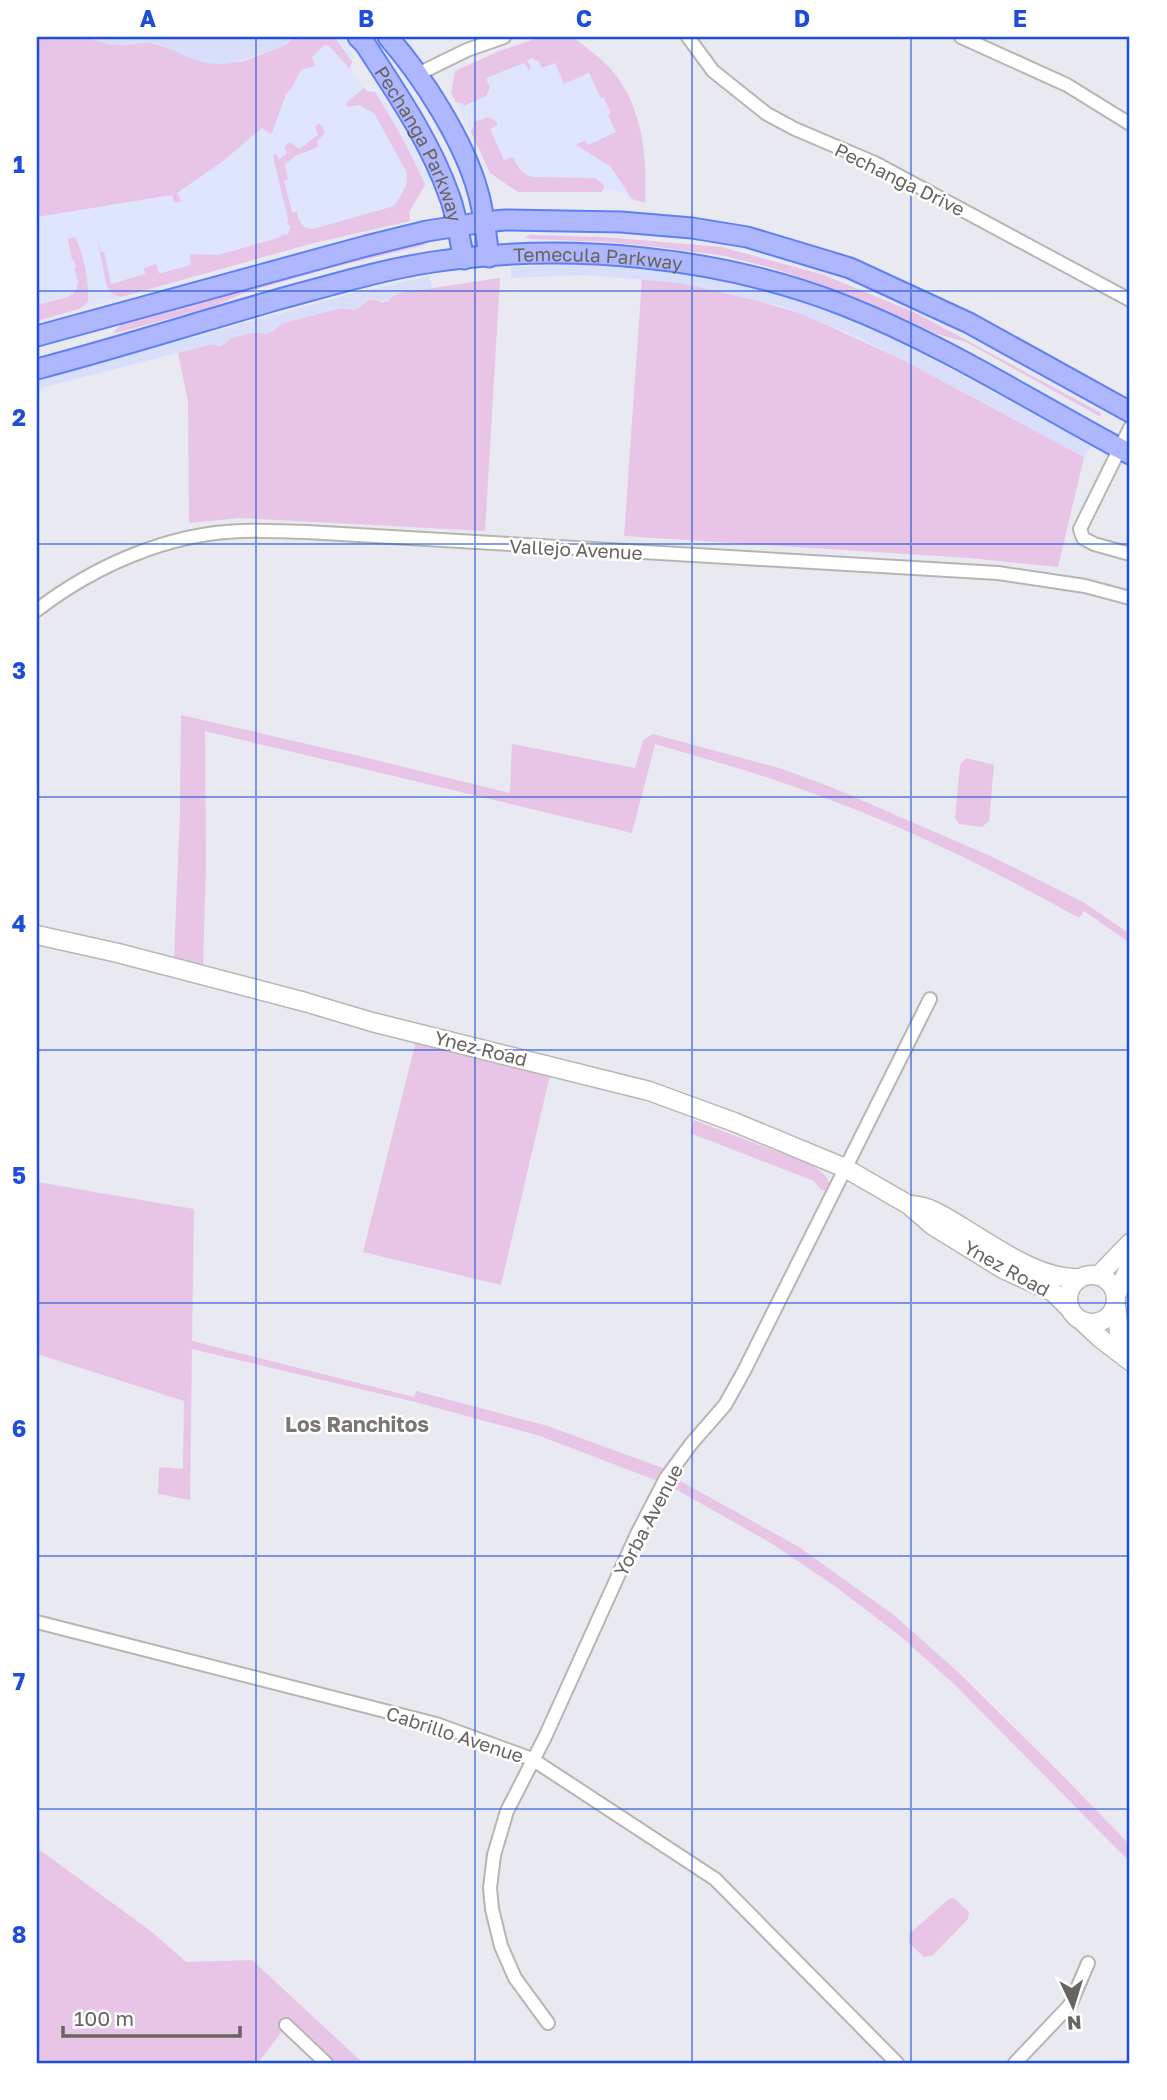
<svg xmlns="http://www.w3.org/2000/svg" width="1167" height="2100" viewBox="0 0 1167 2100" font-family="'Golos Text',sans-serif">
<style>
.commercial{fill:#e0e5fe}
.green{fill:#e8c5e6}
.sand{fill:#d9dffb}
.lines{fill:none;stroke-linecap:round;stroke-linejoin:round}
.minor-casing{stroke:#b7b5b0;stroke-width:16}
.secondary-casing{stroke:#bab7b2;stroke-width:21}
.primary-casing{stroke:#5f80f3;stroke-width:23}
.minor{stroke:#fff;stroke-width:12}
.secondary{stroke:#fff;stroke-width:18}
.primary{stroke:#afb7ff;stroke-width:19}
.grid{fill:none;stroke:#1d4ed8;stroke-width:2;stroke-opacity:0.55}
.labels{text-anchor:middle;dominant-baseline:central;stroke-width:5;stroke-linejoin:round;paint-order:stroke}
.street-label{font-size:19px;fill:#68645f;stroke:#fff}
.neighbourhood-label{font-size:21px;font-weight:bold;fill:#7a7670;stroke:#fff}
.neatline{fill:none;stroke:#1d4ed8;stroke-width:2.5}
.grid-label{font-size:23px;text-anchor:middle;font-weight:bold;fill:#1d4ed8}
</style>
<rect width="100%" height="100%" fill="#e8e9f1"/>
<path class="commercial" d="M 294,37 L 340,37 L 355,58 L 352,61 L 350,69 L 366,91 L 375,92 L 378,90 L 413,146 L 430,183 L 425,185 L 409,212 L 410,221 L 310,244 L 37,321 L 37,204 L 169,179 Z
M 541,37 L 573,37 L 608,66 L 621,83 L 631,102 L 644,140 L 646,181 L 645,203 L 629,199 L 625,193 L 604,189 L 601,192 L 589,191 L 487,167 L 479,148 L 451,93 L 455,71 L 497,52 Z"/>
<path class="green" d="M 37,37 L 82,37 L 125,45 L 147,42 L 175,50 L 242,62 L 286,45 L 294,37 L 334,37 L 352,61 L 350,69 L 329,46 L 324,45 L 312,57 L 315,66 L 301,70 L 291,89 L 286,94 L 272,133 L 270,134 L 262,128 L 222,162 L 177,193 L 181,201 L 175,203 L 172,195 L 37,217 Z
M 541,37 L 573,37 C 584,46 597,55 607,65 C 643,103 647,154 645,203 L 632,199 L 611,167 L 576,145 L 585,140 L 588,145 L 616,132 L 608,115 L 611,113 L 604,98 L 601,98 L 589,73 L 564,84 L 555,63 L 542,68 L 538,60 L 535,61 L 534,58 L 527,60 L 531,68 L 529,70 L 524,63 L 486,78 L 490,88 L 486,96 L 464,106 L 462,103 L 456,102 L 451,93 L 455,71 L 497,52 Z
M 364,88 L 367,91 L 375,92 C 394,122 411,152 425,185 L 409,212 L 410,221 L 310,244 L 121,297 C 114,295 111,294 107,287 L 97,238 L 101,252 L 104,252 L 111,284 L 145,274 L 144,268 L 156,264 L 159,273 L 161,273 L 191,265 L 190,255 L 192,254 L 218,255 L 278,238 L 283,234 L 287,235 L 291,226 L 287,224 L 288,219 L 273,156 L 276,153 L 279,159 L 287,154 L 284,147 L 290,142 L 299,149 L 318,135 L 315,127 L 319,123 L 322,126 L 325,133 L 317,141 L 318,147 L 295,156 L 285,165 L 288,179 L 284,181 L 292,212 L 297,212 C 299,222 302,229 313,229 L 394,206 C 401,195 410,185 406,171 L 374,113 L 359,105 L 347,107 L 346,103 Z
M 489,117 L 497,122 L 497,125 L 490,129 L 504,160 L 513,157 C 517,167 523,174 532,177 L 595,178 L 604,185 L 604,189 L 601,192 L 518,192 L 490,173 L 471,132 L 474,125 L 473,122 Z
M 530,235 L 604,237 L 722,247 L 824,275 L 918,314 L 1101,413 L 1101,415 L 1099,416 L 966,342 L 940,335 L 863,300 L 776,269 L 725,256 L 658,247 L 609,242 L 531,239 L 524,237 Z
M 74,237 C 83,246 90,289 88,302 L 79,309 L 37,321 L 37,305 L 68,297 L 76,291 L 78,281 L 74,269 L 76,268 L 74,260 L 72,260 L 68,239 Z
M 424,243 L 425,245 L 327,269 L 247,292 L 209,308 L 112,334 L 123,322 L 324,266 Z
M 500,278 L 485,531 L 241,518 L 189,523 L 188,401 L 178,353 L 212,344 L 215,345 C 230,339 250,328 266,334 L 283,323 L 341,308 C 346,308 352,311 358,308 C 368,301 369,295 383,303 L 398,293 Z
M 642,279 L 681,283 L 759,301 L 803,314 L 907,362 L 1084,457 L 1058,567 L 969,558 L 624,536 Z
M 181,715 L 359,756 L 510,793 L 512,744 L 635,768 L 643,740 L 653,734 L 779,768 L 831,787 L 988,855 L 1083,902 L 1130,934 L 1130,943 L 1084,911 L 1079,918 C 989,867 895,822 798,788 C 751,771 702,758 655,744 L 632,833 L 205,731 L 206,864 L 203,965 L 174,959 L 180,813 Z
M 966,758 L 994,765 L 989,821 L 982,827 L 959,824 L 955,818 L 960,765 Z
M 416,1041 L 550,1075 L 501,1285 L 363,1252 Z
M 694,1120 L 807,1163 C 817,1169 835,1177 827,1191 L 821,1190 L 814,1181 L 690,1133 Z
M 37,1182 L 194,1209 L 192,1341 L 414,1397 L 416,1391 L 548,1426 L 665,1469 L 658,1481 L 537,1435 L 415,1402 L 192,1349 L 190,1500 L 158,1494 L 159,1467 L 183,1469 L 184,1401 L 37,1354 Z
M 675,1478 L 799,1547 L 895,1616 L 958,1672 L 1063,1776 L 1130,1845 L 1130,1862 L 955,1685 L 899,1635 L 836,1587 L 771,1543 L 670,1486 Z
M 37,1848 L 152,1932 L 186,1962 L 252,1960 L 363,2063 L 332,2063 L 289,2022 L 258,2063 L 37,2063 L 39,2008 L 37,2007 Z
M 954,1898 L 969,1912 L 968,1919 L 932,1956 L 924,1957 L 909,1943 L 909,1934 L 949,1899 Z"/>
<path class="sand" d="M 82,37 L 294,37 C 281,51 273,49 256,55 C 233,64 217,68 193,59 C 179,54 167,45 152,43 C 141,41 131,45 120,45 C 107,45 95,40 82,37 Z
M 574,264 L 625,267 L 686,274 L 777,294 L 823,310 L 909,346 L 1091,446 L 1084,457 L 907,362 L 848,333 L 781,306 L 681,283 L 584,275 L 511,278 L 511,267 Z
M 430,276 L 432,288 L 398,293 L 393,295 L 388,302 C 384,302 381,301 378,300 C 368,296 362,304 355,310 L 341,308 L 283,323 L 272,332 L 266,334 L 256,332 L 232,338 L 220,347 L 212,344 L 37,389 L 37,381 L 357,292 Z"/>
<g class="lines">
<defs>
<path id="minor" d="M 688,37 L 713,71 L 767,114 L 795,129 L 875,163 L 1130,300
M 961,37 L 1067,85 L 1130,124
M 418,74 L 467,50 L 504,37
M 1130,428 L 1080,529 L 1083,538 L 1094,544 L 1130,554
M 37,610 C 94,566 169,533 242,531 C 263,530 285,532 307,532 L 998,573 L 1085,586 L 1130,598
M 37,1622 L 436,1724 L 532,1759 L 715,1879 L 897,2063
M 548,2023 L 515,1978 L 501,1946 L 492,1909 L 490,1888 L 494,1855 L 507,1811 L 545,1737 L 637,1534 L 666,1478 L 691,1444 L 725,1405 L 744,1371 L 930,999
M 286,2025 L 326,2063
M 1015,2063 L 1070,2005 L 1088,1963"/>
<path id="secondary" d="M 37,935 L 118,953 L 305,1002 L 372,1022 L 649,1091 L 734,1122 L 845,1168 L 909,1205 L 932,1225 L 1003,1269 L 1053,1292 L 1070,1309
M 912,1205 C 932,1207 945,1217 962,1227 C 995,1247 1041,1281 1081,1278
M1068 1299a24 24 0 1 1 48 0a24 24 0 1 1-48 0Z
M 1098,1276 L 1130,1243
M 1116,1295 L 1130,1266
M 1116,1306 L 1119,1332 L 1130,1349
M 1083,1322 L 1100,1338 L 1130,1361"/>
<g id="primary">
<path id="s1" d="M 358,37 L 365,44 C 396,92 430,141 449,195 C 457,215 459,238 464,259"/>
<path d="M 388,37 C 423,77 464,141 478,192 C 484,213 486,235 489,257"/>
<path d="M 37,336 L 366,246 L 427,231 L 484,222 L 505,220 L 621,222 L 692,228 L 747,237 L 850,268 L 969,323 L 1130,412"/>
<path id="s2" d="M 37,369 C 117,348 196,323 276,300 C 328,286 380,270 433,262 C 566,242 718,256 843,305 C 943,344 1036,404 1130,454"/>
</g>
</defs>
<use href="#minor" class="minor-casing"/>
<use href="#secondary" class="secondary-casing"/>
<use href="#primary" class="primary-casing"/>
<use href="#minor" class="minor"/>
<use href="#secondary" class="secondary"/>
<use href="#primary" class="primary"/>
</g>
<path class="grid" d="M 256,37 L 256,2063M 475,37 L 475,2063M 692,37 L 692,2063M 911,37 L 911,2063M 37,291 L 1130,291M 37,544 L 1130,544M 37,797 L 1130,797M 37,1050 L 1130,1050M 37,1303 L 1130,1303M 37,1556 L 1130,1556M 37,1809 L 1130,1809"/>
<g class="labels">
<g class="street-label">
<text stroke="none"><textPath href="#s1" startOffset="124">Pechanga Parkway</textPath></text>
<text transform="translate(900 179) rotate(26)">Pechanga Drive</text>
<text stroke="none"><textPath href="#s2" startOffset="576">Temecula Parkway</textPath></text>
<text transform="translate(576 549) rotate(3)">Vallejo Avenue</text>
<text transform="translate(481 1048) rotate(14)">Ynez Road</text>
<text transform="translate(1007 1268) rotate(29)">Ynez Road</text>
<text transform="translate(648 1520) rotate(-62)">Yorba Avenue</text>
<text transform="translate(455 1734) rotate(18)">Cabrillo Avenue</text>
</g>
<g class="neighbourhood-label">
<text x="357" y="1424">Los Ranchitos</text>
</g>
</g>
<rect width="1167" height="2100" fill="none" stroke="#ffffff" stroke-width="77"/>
<g transform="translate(1073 2006) rotate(176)" stroke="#ffffff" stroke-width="5" paint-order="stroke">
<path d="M0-5L12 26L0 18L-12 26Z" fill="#68645f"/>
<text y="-10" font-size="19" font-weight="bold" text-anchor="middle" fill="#68645f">N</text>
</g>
<path d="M63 2026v10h177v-10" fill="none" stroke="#68645f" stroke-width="3.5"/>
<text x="74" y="2026" font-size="21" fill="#68645f" stroke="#ffffff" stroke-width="5" paint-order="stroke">100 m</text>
<rect x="38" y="38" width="1090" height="2024" class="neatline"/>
<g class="grid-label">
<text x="148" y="27">A</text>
<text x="366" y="27">B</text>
<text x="584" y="27">C</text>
<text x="802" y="27">D</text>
<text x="1020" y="27">E</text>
<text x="19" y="173">1</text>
<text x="19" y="426">2</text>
<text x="19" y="679">3</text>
<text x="19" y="932">4</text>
<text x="19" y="1184">5</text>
<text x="19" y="1437">6</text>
<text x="19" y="1690">7</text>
<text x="19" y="1943">8</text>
</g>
</svg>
